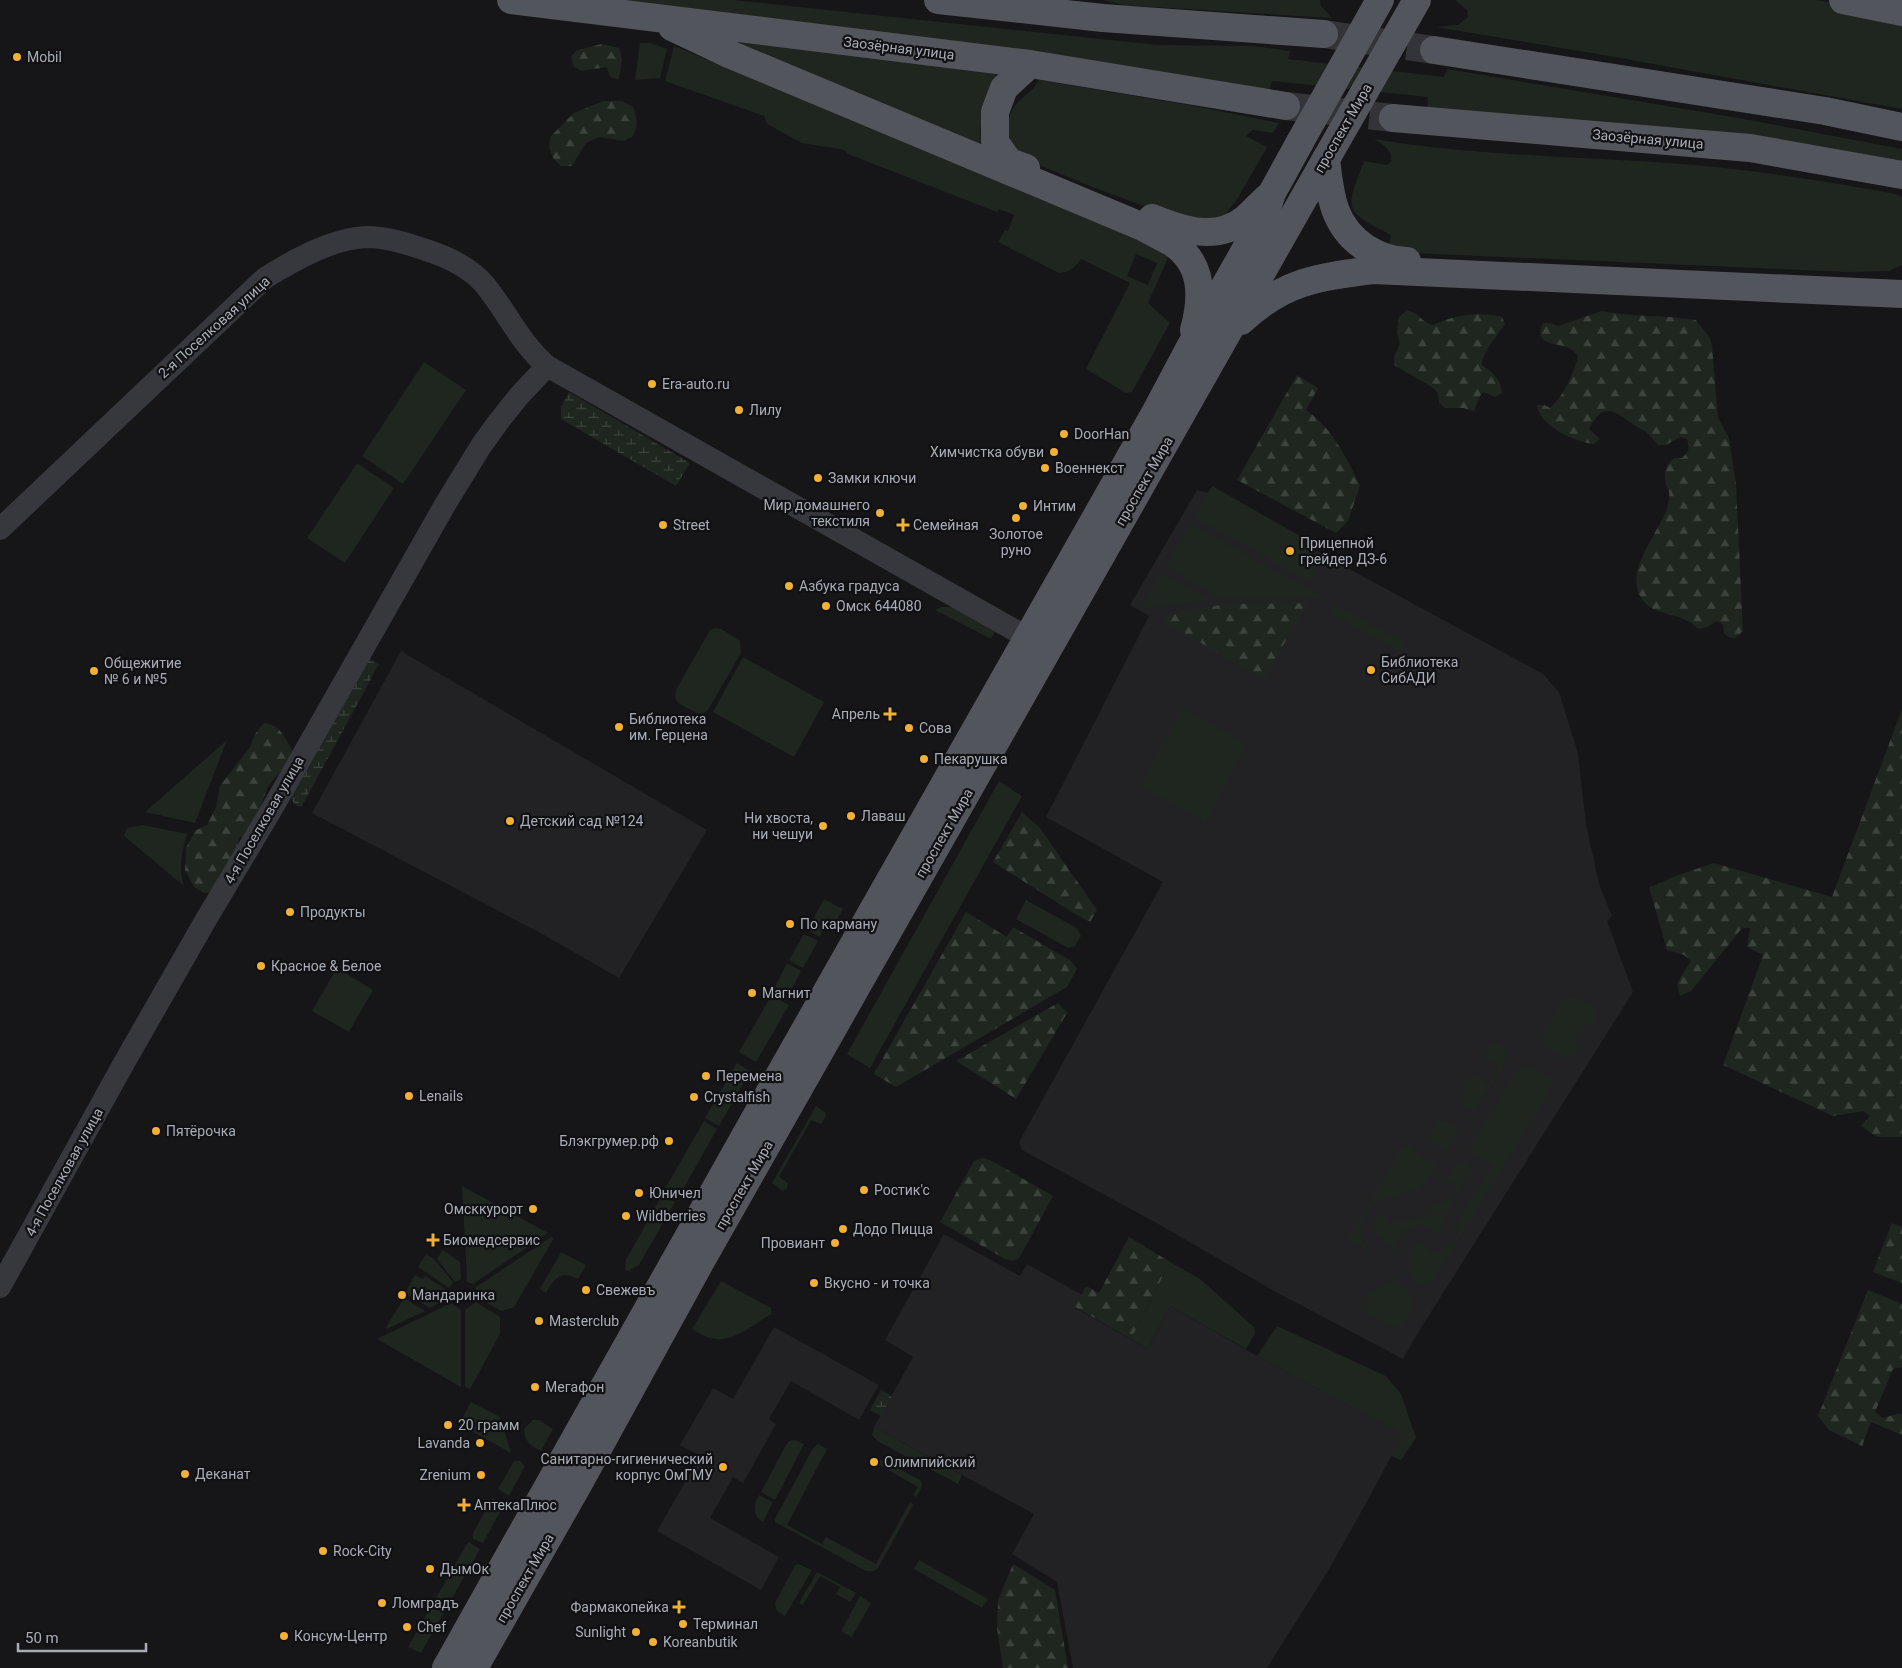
<svg xmlns="http://www.w3.org/2000/svg" width="1902" height="1668" viewBox="0 0 1902 1668" font-family="Roboto,sans-serif">
<style>
.built{fill:#222225}
.green{fill:#1e261f;fill-rule:evenodd}
.forest{fill:url(#forest-firs)}
.wetland{fill:url(#wetland-marsh)}
.lines{fill:none;stroke-linecap:round;stroke-linejoin:round}
.major-tunnel{stroke:#333438;stroke-width:28;stroke-dasharray:28 14;stroke-linecap:butt}
.minor{stroke:#37383d;stroke-width:22}
.major{stroke:#53555c;stroke-width:28}
.major-bridge{stroke:#53555c;stroke-width:28}
.poi-dot{fill:#f2b134;stroke:#111113;stroke-width:2}
.labels{text-anchor:middle;dominant-baseline:central;stroke-width:4.5;stroke-linejoin:round;paint-order:stroke}
.street-label{font-size:14px;fill:#a8adb8;stroke:#111113}
.poi-label{font-size:14px;fill:#a8adb8;stroke:#111113;text-anchor:start}
</style>
<defs>
<pattern id="forest-firs" width="22" height="20" patternUnits="userSpaceOnUse" patternTransform="scale(1.25)"><rect width="22" height="20" fill="#1e261f"/><path d="M5 1l3.5 6h-7zM16 11l3.5 6h-7z" fill="#3c433d"/></pattern>
<pattern id="wetland-marsh" width="20" height="14" patternUnits="userSpaceOnUse" patternTransform="scale(1.25)"><rect width="20" height="14" fill="#1e261f"/><path d="M1 5h8M5 5V1M11 12h8M15 12V8" fill="none" stroke="#3c433d"/></pattern>
</defs>
<rect width="100%" height="100%" fill="#161618"/>
<path class="built" d="M 1197,490 L 1209,493 L 1543,674 L 1559,692 L 1578,753 L 1586,824 L 1599,884 L 1612,916 L 1607,921 L 1633,992 L 1416,1336 L 1403,1359 L 1276,1292 L 1160,1225 L 1022,1150 L 1019,1142 L 1163,882 L 1046,817 L 1149,616 L 1130,605 Z
M 401,651 L 707,830 L 619,978 L 544,935 L 312,813 Z
M 944,1234 L 1020,1276 L 1027,1264 L 1082,1295 L 1075,1308 L 1148,1349 L 1170,1306 L 1252,1353 L 1403,1434 L 1370,1496 L 1328,1571 L 1267,1668 L 1073,1668 L 1057,1582 L 1012,1554 L 1034,1514 L 874,1427 L 913,1357 L 885,1340 Z
M 774,1327 L 879,1385 L 859,1420 L 791,1381 L 769,1419 L 776,1424 L 743,1483 L 733,1477 L 710,1518 L 779,1557 L 761,1590 L 657,1531 L 700,1456 L 680,1445 L 713,1388 L 733,1399 Z"/>
<path class="green" d="M 616,0 L 733,0 L 1158,45 L 1253,46 L 1290,51 L 1288,59 L 1444,77 L 1447,69 L 1739,118 L 1902,149 L 1902,164 L 1427,109 L 1428,97 L 1272,81 L 1268,93 Z
M 1103,0 L 1320,0 L 1321,6 L 1332,18 L 1123,5 Z
M 1455,0 L 1816,0 L 1845,5 L 1902,21 L 1902,109 L 1615,57 L 1436,27 L 1458,25 L 1468,17 L 1467,10 Z
M 726,41 L 998,70 C 988,92 977,121 981,145 Z
M 640,43 L 650,43 L 667,49 L 660,78 L 635,80 Z
M 674,46 L 1159,246 L 1168,258 L 1148,303 L 1170,323 L 1132,392 L 1126,393 L 1086,369 L 1130,283 L 1081,259 C 1074,268 1071,272 1059,273 L 998,242 L 1005,230 L 1008,231 L 1014,215 L 999,209 L 997,212 L 848,154 L 844,150 L 802,143 L 767,124 L 764,116 L 665,81 ZM 1136,254 L 1157,263 L 1148,285 L 1127,276 Z
M 1039,80 L 1194,106 L 1279,123 L 1273,133 L 1253,130 L 1246,136 L 1267,147 L 1238,198 L 1225,215 L 1217,218 L 1182,220 L 1095,188 L 1027,160 L 1008,144 C 1006,128 1007,112 1020,100 C 1029,92 1033,91 1039,80 Z
M 1374,139 C 1480,157 1588,156 1694,165 C 1762,171 1829,182 1896,194 L 1902,197 L 1902,265 L 1889,271 L 1850,272 L 1412,253 L 1389,245 L 1391,235 C 1343,210 1345,211 1364,161 L 1387,165 L 1391,162 C 1393,150 1383,145 1374,139 Z
M 424,362 L 466,390 L 403,484 L 362,456 Z
M 357,463 L 394,488 L 345,563 L 307,538 Z
M 1212,486 L 1314,544 L 1316,571 L 1308,581 L 1194,517 Z
M 1190,524 L 1324,597 L 1218,598 L 1166,566 Z
M 1162,573 L 1209,600 L 1140,609 Z
M 1335,604 L 1406,644 L 1401,652 L 1330,613 L 1332,606 Z
M 941,607 L 954,607 L 996,630 L 991,639 L 935,610 Z
M 715,628 L 721,629 L 740,641 L 741,653 L 708,710 L 704,713 L 698,714 L 678,703 L 675,698 L 676,690 L 710,630 Z
M 743,657 L 824,702 L 794,757 L 713,712 Z
M 1183,708 L 1247,744 L 1205,822 L 1140,786 Z
M 227,740 L 195,823 L 145,812 Z
M 999,781 L 1022,796 L 870,1068 L 847,1054 Z
M 143,825 L 187,834 C 182,851 178,869 184,886 L 124,836 L 127,828 Z
M 824,899 L 843,909 L 833,927 L 824,929 L 820,937 L 807,930 Z
M 1026,900 L 1077,928 L 1081,936 L 1075,946 L 1068,948 L 1016,919 Z
M 804,934 L 818,941 L 803,968 L 789,960 Z
M 787,963 L 801,971 L 787,998 L 773,991 Z
M 337,968 L 373,990 L 349,1032 L 312,1011 Z
M 771,996 L 789,1005 L 756,1062 L 739,1052 Z
M 1577,997 L 1590,1004 L 1596,1010 L 1596,1021 L 1592,1027 L 1586,1023 L 1573,1042 L 1580,1047 L 1573,1056 L 1566,1058 C 1554,1054 1541,1048 1543,1033 L 1563,1001 L 1567,998 Z
M 1493,1041 C 1498,1044 1503,1046 1506,1051 C 1510,1062 1486,1092 1479,1102 L 1475,1107 L 1464,1107 C 1455,1094 1465,1085 1472,1073 L 1488,1084 L 1499,1067 L 1483,1057 Z
M 737,1063 L 750,1071 L 719,1126 L 705,1118 Z
M 1532,1067 L 1550,1077 L 1551,1088 L 1433,1280 L 1425,1283 L 1417,1282 L 1409,1272 L 1411,1247 L 1415,1244 L 1420,1243 L 1431,1252 L 1443,1250 L 1454,1241 L 1458,1233 L 1462,1214 L 1492,1166 L 1468,1150 L 1517,1071 L 1521,1068 Z
M 816,1106 L 825,1112 L 826,1116 L 821,1124 L 811,1120 L 779,1177 L 788,1183 L 787,1188 L 783,1191 L 772,1183 Z
M 1446,1120 L 1453,1122 L 1458,1133 L 1447,1151 L 1472,1169 C 1464,1182 1456,1195 1449,1209 C 1443,1218 1446,1226 1437,1234 C 1425,1226 1419,1222 1406,1230 C 1395,1236 1390,1269 1396,1280 C 1401,1288 1414,1293 1414,1304 C 1414,1309 1411,1313 1408,1318 C 1396,1336 1379,1319 1366,1310 C 1360,1289 1381,1293 1391,1280 C 1396,1272 1393,1257 1392,1248 L 1378,1234 L 1373,1227 C 1375,1220 1379,1215 1387,1214 L 1388,1223 L 1433,1216 L 1431,1205 L 1451,1200 L 1456,1193 L 1453,1182 L 1443,1184 L 1458,1161 L 1428,1139 L 1438,1122 Z
M 704,1121 L 717,1129 L 677,1200 L 663,1192 Z
M 1405,1144 L 1436,1165 C 1432,1173 1428,1182 1420,1187 C 1397,1202 1374,1190 1363,1221 C 1357,1236 1365,1245 1374,1256 L 1348,1238 Z
M 462,1186 L 548,1233 L 473,1284 L 467,1282 Z
M 662,1195 L 675,1202 L 639,1265 L 628,1271 L 625,1270 L 626,1260 Z
M 551,1237 L 554,1238 L 514,1307 L 501,1311 L 477,1297 L 476,1287 Z
M 443,1250 L 460,1262 L 461,1279 L 455,1282 L 437,1259 Z
M 561,1252 L 586,1265 L 578,1279 C 561,1270 554,1278 546,1293 L 540,1289 Z
M 426,1254 L 434,1259 L 453,1282 L 449,1288 L 418,1267 Z
M 1170,1262 L 1200,1279 L 1254,1327 L 1255,1333 L 1246,1349 L 1170,1306 L 1148,1349 L 1131,1339 Z
M 415,1275 L 423,1279 L 425,1276 L 447,1290 L 447,1299 L 430,1308 L 405,1293 Z
M 721,1281 L 771,1308 L 771,1314 C 753,1325 732,1344 710,1338 C 704,1337 698,1332 692,1329 Z
M 404,1298 L 425,1311 L 387,1329 L 386,1327 Z
M 476,1302 L 500,1317 L 500,1334 L 470,1389 L 465,1387 L 465,1310 Z
M 451,1303 L 461,1310 L 461,1387 L 377,1339 Z
M 1277,1326 L 1386,1376 L 1401,1394 L 1416,1438 L 1401,1460 L 1391,1456 L 1402,1434 L 1257,1356 Z
M 471,1402 L 500,1417 L 511,1453 L 459,1424 Z
M 533,1420 L 539,1420 L 553,1429 L 541,1451 C 531,1447 524,1440 524,1429 Z
M 874,1427 L 962,1475 L 958,1484 L 877,1441 L 872,1435 Z
M 795,1440 L 804,1444 L 775,1500 L 761,1492 L 786,1445 L 789,1441 Z
M 818,1444 L 827,1449 L 787,1525 L 822,1544 L 826,1537 L 876,1564 L 910,1502 L 913,1505 L 878,1568 C 873,1572 870,1572 864,1570 L 775,1522 L 775,1519 L 813,1448 Z
M 878,1459 L 884,1461 L 920,1480 C 924,1486 920,1491 916,1497 L 913,1495 L 918,1487 L 876,1463 Z
M 514,1461 L 520,1461 L 525,1466 L 509,1496 L 498,1489 Z
M 759,1495 L 773,1502 L 763,1522 C 752,1516 753,1504 759,1495 Z
M 492,1498 L 504,1505 L 483,1543 L 473,1539 L 473,1533 Z
M 468,1542 L 480,1549 L 421,1653 L 408,1647 Z
M 919,1560 L 988,1599 L 982,1608 L 914,1569 Z
M 798,1564 L 812,1570 L 785,1616 L 777,1611 L 775,1603 L 795,1565 Z
M 817,1572 L 856,1593 L 850,1602 L 836,1594 L 840,1587 L 820,1576 L 803,1605 L 799,1603 Z
M 860,1596 L 871,1603 L 852,1637 L 841,1631 Z"/>
<path class="forest" d="M 602,44 L 619,48 L 622,59 L 619,79 C 610,79 609,75 607,67 L 582,71 L 574,67 L 571,57 L 577,50 Z
M 603,101 L 622,101 L 633,107 C 637,118 639,126 632,137 L 622,141 L 599,137 L 586,143 L 572,166 L 561,166 L 553,158 L 549,146 L 551,136 L 574,113 Z
M 1407,310 C 1418,312 1422,323 1433,325 C 1453,315 1479,311 1502,317 L 1505,324 C 1498,335 1482,352 1482,365 C 1493,373 1501,379 1502,393 L 1495,397 L 1484,392 L 1481,394 L 1474,411 L 1463,408 L 1445,408 L 1439,403 L 1438,393 L 1432,387 L 1394,365 L 1394,357 L 1400,344 L 1397,333 L 1399,317 Z
M 1602,311 C 1633,317 1665,315 1696,320 L 1710,338 L 1712,345 L 1718,418 L 1729,438 L 1736,484 L 1743,631 L 1734,639 L 1725,635 L 1723,625 L 1717,621 L 1707,627 L 1698,629 C 1683,611 1654,618 1642,599 C 1623,573 1657,535 1666,511 C 1668,505 1670,498 1669,492 C 1668,488 1665,485 1665,481 C 1664,471 1667,465 1674,458 L 1682,458 C 1689,452 1690,448 1687,439 L 1680,437 L 1666,445 L 1658,445 C 1653,440 1648,432 1641,429 C 1638,427 1635,426 1631,423 C 1611,408 1602,404 1589,429 L 1600,439 L 1594,444 C 1576,443 1538,425 1537,405 L 1544,405 L 1550,408 C 1564,396 1573,374 1578,357 C 1570,337 1530,353 1543,323 L 1551,323 L 1558,326 Z
M 1297,375 L 1318,388 L 1306,410 C 1332,428 1347,458 1360,486 L 1348,521 L 1336,533 L 1237,480 Z
M 1308,603 L 1263,679 L 1163,621 L 1169,613 L 1228,604 Z
M 1902,709 L 1902,1137 L 1877,1137 L 1861,1126 L 1870,1116 L 1864,1111 L 1833,1116 L 1723,1065 L 1763,955 L 1747,947 L 1750,928 L 1742,928 L 1691,991 L 1680,996 L 1677,983 L 1691,961 L 1684,955 L 1667,950 L 1649,887 L 1656,885 L 1673,877 L 1714,863 L 1832,897 Z
M 264,723 C 280,725 285,737 292,750 C 288,774 274,773 267,789 C 259,807 260,829 239,838 L 235,854 L 212,893 L 204,893 L 194,887 L 185,870 L 186,848 L 195,831 L 207,825 L 216,807 L 220,786 L 250,747 L 255,734 Z
M 1022,812 L 1040,828 L 1097,910 L 1090,922 L 1075,914 L 993,862 Z
M 966,912 L 1007,937 L 1013,927 L 1071,961 L 1077,969 L 1067,987 L 896,1087 L 874,1074 Z
M 1058,1003 L 1067,1013 L 1016,1099 L 956,1061 Z
M 984,1158 L 994,1162 L 1053,1196 L 1022,1253 L 1019,1258 L 1013,1261 L 1005,1259 L 940,1222 L 974,1161 Z
M 1892,1223 L 1902,1227 L 1902,1283 L 1873,1272 Z
M 1129,1237 L 1170,1262 L 1131,1339 L 1075,1307 L 1086,1286 L 1099,1293 Z
M 1868,1290 L 1902,1304 L 1902,1367 L 1893,1369 L 1875,1412 L 1883,1418 L 1900,1413 L 1902,1415 L 1902,1435 L 1871,1422 L 1862,1446 L 1829,1430 L 1818,1416 Z
M 1013,1564 L 1055,1590 L 1068,1668 L 1003,1668 L 997,1628 L 998,1600 Z"/>
<path class="wetland" d="M 569,392 L 690,463 L 676,486 L 561,419 L 561,407 Z
M 369,658 L 379,664 L 302,806 L 300,807 C 295,805 291,801 291,796 Z
M 881,1390 L 892,1396 L 881,1416 L 870,1410 Z"/>
<g class="lines">
<path class="major-tunnel" d="M 1324,34 L 1434,50
M 1286,106 L 1393,118"/>
<path class="minor" d="M 0,529 L 265,278 C 294,260 333,238 367,237 C 387,237 408,244 426,250 C 448,257 470,267 485,285 C 507,312 520,343 547,366 L 1041,645
M 0,1287 L 124,1063 L 204,923 L 276,802 L 446,503 L 481,446 L 499,421 L 519,396 L 547,366"/>
<path class="major" d="M 511,0 L 1030,64 L 1286,106
M 938,0 L 1103,18 L 1324,34
M 1843,0 L 1902,12
M 672,27 L 729,54 L 1143,227 C 1152,232 1162,237 1171,242 C 1204,263 1203,297 1194,330
M 1434,50 L 1825,111 L 1902,127
M 1393,118 L 1750,148 L 1902,175
M 1326,159 C 1330,195 1333,227 1366,248 C 1379,256 1391,261 1407,261
M 1026,168 L 1009,162 L 995,142 L 995,112 L 1004,88 L 1030,64
M 1152,218 C 1182,230 1216,242 1245,219 C 1253,212 1260,204 1268,197
M 1241,321 C 1284,281 1318,277 1374,270 L 1902,294
M 446,1668 L 776,1081 L 1154,415 L 1188,351 L 1264,217 L 1272,193 L 1300,142
M 474,1668 L 579,1483 L 701,1261 L 1326,159"/>
<path class="major-bridge" d="M 1300,142 L 1380,0
M 1326,159 L 1417,0"/>
</g>
<g class="poi-dot">
<circle cx="17" cy="57" r="5"/>
<circle cx="652" cy="384" r="5"/>
<circle cx="739" cy="410" r="5"/>
<circle cx="1064" cy="434" r="5"/>
<circle cx="1054" cy="452" r="5"/>
<circle cx="1045" cy="468" r="5"/>
<circle cx="818" cy="478" r="5"/>
<circle cx="1023" cy="506" r="5"/>
<circle cx="880" cy="513" r="5"/>
<circle cx="1016" cy="518" r="5"/>
<circle cx="663" cy="525" r="5"/>
<path d="M900.5 517.5h5v5h5v5h-5v5h-5v-5h-5v-5h5z"/>
<circle cx="1290" cy="551" r="5"/>
<circle cx="789" cy="586" r="5"/>
<circle cx="826" cy="606" r="5"/>
<circle cx="1371" cy="670" r="5"/>
<circle cx="94" cy="671" r="5"/>
<path d="M887.5 706.5h5v5h5v5h-5v5h-5v-5h-5v-5h5z"/>
<circle cx="619" cy="727" r="5"/>
<circle cx="909" cy="728" r="5"/>
<circle cx="924" cy="759" r="5"/>
<circle cx="851" cy="816" r="5"/>
<circle cx="510" cy="821" r="5"/>
<circle cx="823" cy="826" r="5"/>
<circle cx="290" cy="912" r="5"/>
<circle cx="790" cy="924" r="5"/>
<circle cx="261" cy="966" r="5"/>
<circle cx="752" cy="993" r="5"/>
<circle cx="706" cy="1076" r="5"/>
<circle cx="409" cy="1096" r="5"/>
<circle cx="694" cy="1097" r="5"/>
<circle cx="156" cy="1131" r="5"/>
<circle cx="669" cy="1141" r="5"/>
<circle cx="864" cy="1190" r="5"/>
<circle cx="639" cy="1193" r="5"/>
<circle cx="533" cy="1209" r="5"/>
<circle cx="626" cy="1216" r="5"/>
<circle cx="843" cy="1229" r="5"/>
<path d="M430.5 1232.5h5v5h5v5h-5v5h-5v-5h-5v-5h5z"/>
<circle cx="835" cy="1243" r="5"/>
<circle cx="814" cy="1283" r="5"/>
<circle cx="586" cy="1290" r="5"/>
<circle cx="402" cy="1295" r="5"/>
<circle cx="539" cy="1321" r="5"/>
<circle cx="535" cy="1387" r="5"/>
<circle cx="448" cy="1425" r="5"/>
<circle cx="480" cy="1443" r="5"/>
<circle cx="874" cy="1462" r="5"/>
<circle cx="723" cy="1467" r="5"/>
<circle cx="185" cy="1474" r="5"/>
<circle cx="481" cy="1475" r="5"/>
<path d="M461.5 1497.5h5v5h5v5h-5v5h-5v-5h-5v-5h5z"/>
<circle cx="323" cy="1551" r="5"/>
<circle cx="430" cy="1569" r="5"/>
<circle cx="382" cy="1603" r="5"/>
<path d="M676.5 1599.5h5v5h5v5h-5v5h-5v-5h-5v-5h5z"/>
<circle cx="683" cy="1624" r="5"/>
<circle cx="407" cy="1627" r="5"/>
<circle cx="636" cy="1632" r="5"/>
<circle cx="284" cy="1636" r="5"/>
<circle cx="653" cy="1642" r="5"/>
</g>
<g class="labels">
<g class="street-label">
<text transform="translate(899 48) rotate(7)">Заозёрная улица</text>
<text transform="translate(1343 128) rotate(-60)">проспект Мира</text>
<text transform="translate(1648 139) rotate(5)">Заозёрная улица</text>
<text transform="translate(214 327) rotate(-42)">2-я Поселковая улица</text>
<text transform="translate(1144 481) rotate(-60)">проспект Мира</text>
<text transform="translate(264 820) rotate(-60)">4-я Поселковая улица</text>
<text transform="translate(944 833) rotate(-60)">проспект Мира</text>
<text transform="translate(64 1172) rotate(-61)">4-я Поселковая улица</text>
<text transform="translate(744 1185) rotate(-60)">проспект Мира</text>
<text transform="translate(525 1578) rotate(-60)">проспект Мира</text>
</g>
<g class="poi-label">
<text x="27" y="57">Mobil</text>
<text x="662" y="384">Era-auto.ru</text>
<text x="749" y="410">Лилу</text>
<text x="1074" y="434">DoorHan</text>
<text x="1044" y="452" text-anchor="end">Химчистка обуви</text>
<text x="1055" y="468">Военнекст</text>
<text x="828" y="478">Замки ключи</text>
<text x="870" y="505" text-anchor="end">Мир домашнего<tspan x="870" dy="16">текстиля</tspan></text>
<text x="1033" y="506">Интим</text>
<text x="673" y="525">Street</text>
<text x="913" y="525">Семейная</text>
<text x="1016" y="534" text-anchor="middle">Золотое<tspan x="1016" dy="16">руно</tspan></text>
<text x="1300" y="543">Прицепной<tspan x="1300" dy="16">грейдер ДЗ-6</tspan></text>
<text x="799" y="586">Азбука градуса</text>
<text x="836" y="606">Омск 644080</text>
<text x="1381" y="662">Библиотека<tspan x="1381" dy="16">СибАДИ</tspan></text>
<text x="104" y="663">Общежитие<tspan x="104" dy="16">№ 6 и №5</tspan></text>
<text x="880" y="714" text-anchor="end">Апрель</text>
<text x="629" y="719">Библиотека<tspan x="629" dy="16">им. Герцена</tspan></text>
<text x="919" y="728">Сова</text>
<text x="934" y="759">Пекарушка</text>
<text x="861" y="816">Лаваш</text>
<text x="813" y="818" text-anchor="end">Ни хвоста,<tspan x="813" dy="16">ни чешуи</tspan></text>
<text x="520" y="821">Детский сад №124</text>
<text x="300" y="912">Продукты</text>
<text x="800" y="924">По карману</text>
<text x="271" y="966">Красное &amp; Белое</text>
<text x="762" y="993">Магнит</text>
<text x="716" y="1076">Перемена</text>
<text x="419" y="1096">Lenails</text>
<text x="704" y="1097">Crystalfish</text>
<text x="166" y="1131">Пятёрочка</text>
<text x="659" y="1141" text-anchor="end">Блэкгрумер.рф</text>
<text x="874" y="1190">Ростик'с</text>
<text x="649" y="1193">Юничел</text>
<text x="523" y="1209" text-anchor="end">Омсккурорт</text>
<text x="636" y="1216">Wildberries</text>
<text x="853" y="1229">Додо Пицца</text>
<text x="443" y="1240">Биомедсервис</text>
<text x="825" y="1243" text-anchor="end">Провиант</text>
<text x="824" y="1283">Вкусно - и точка</text>
<text x="596" y="1290">Свежевъ</text>
<text x="412" y="1295">Мандаринка</text>
<text x="549" y="1321">Masterclub</text>
<text x="545" y="1387">Мегафон</text>
<text x="458" y="1425">20 грамм</text>
<text x="470" y="1443" text-anchor="end">Lavanda</text>
<text x="713" y="1459" text-anchor="end">Санитарно-гигиенический<tspan x="713" dy="16">корпус ОмГМУ</tspan></text>
<text x="884" y="1462">Олимпийский</text>
<text x="195" y="1474">Деканат</text>
<text x="471" y="1475" text-anchor="end">Zrenium</text>
<text x="474" y="1505">АптекаПлюс</text>
<text x="333" y="1551">Rock-City</text>
<text x="440" y="1569">ДымОк</text>
<text x="392" y="1603">Ломградъ</text>
<text x="669" y="1607" text-anchor="end">Фармакопейка</text>
<text x="693" y="1624">Терминал</text>
<text x="417" y="1627">Chef</text>
<text x="626" y="1632" text-anchor="end">Sunlight</text>
<text x="294" y="1636">Консум-Центр</text>
<text x="663" y="1642">Koreanbutik</text>
</g>
</g>
<path d="M18 1643v8h128v-8" fill="none" stroke="#a8adb8" stroke-width="2.5"/>
<text x="25" y="1643" font-size="15" fill="#a8adb8" stroke="#111113" stroke-width="4" paint-order="stroke">50 m</text>
</svg>
